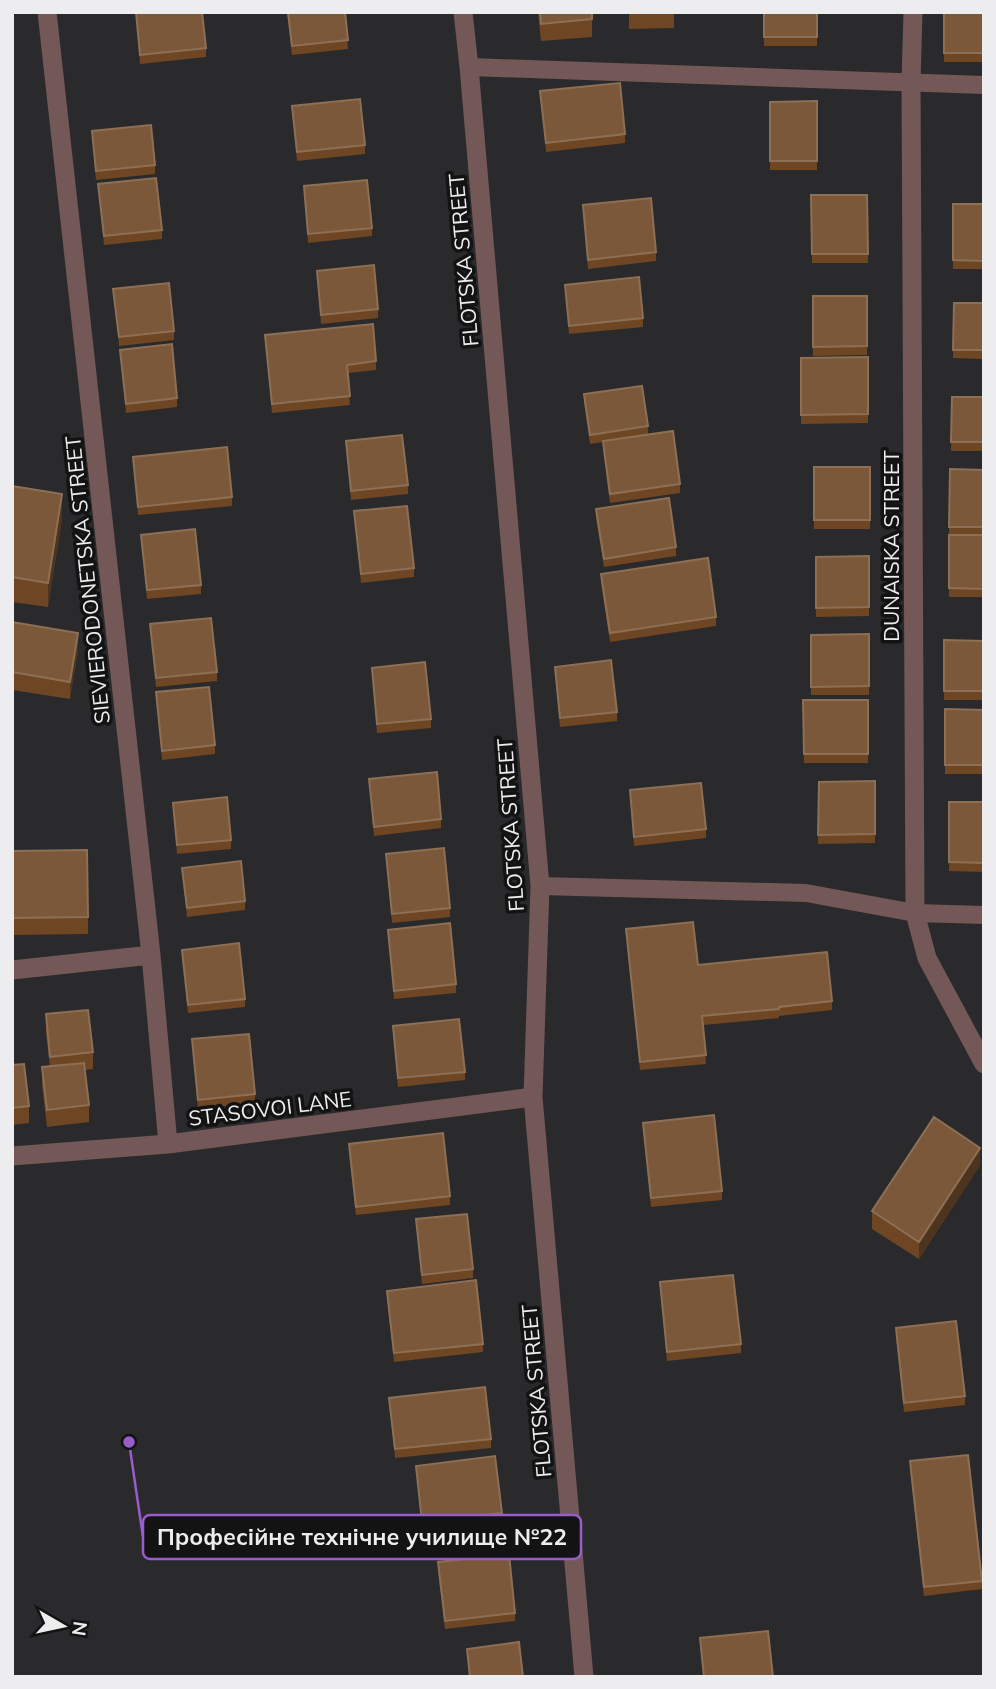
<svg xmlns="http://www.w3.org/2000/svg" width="996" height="1689" viewBox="0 0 996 1689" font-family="Mulish,sans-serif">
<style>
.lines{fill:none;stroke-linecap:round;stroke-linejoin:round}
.service{stroke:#735857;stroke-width:18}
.minor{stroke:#735857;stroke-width:19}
.wall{fill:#6e4623}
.shaded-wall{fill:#4d341e}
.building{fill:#7b5839;stroke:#8d6f55;stroke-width:2}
.labels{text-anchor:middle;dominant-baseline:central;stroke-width:7;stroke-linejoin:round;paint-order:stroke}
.street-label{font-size:21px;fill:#edecee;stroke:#131314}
.leader{fill:none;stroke:#985ccb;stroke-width:2.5}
.callout-dot{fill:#985ccb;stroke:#131314;stroke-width:2.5}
.callout{fill:#131314;stroke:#985ccb;stroke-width:2.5}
.callout-label{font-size:23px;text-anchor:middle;font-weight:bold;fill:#edecee}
</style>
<rect width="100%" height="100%" fill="#2a2a2c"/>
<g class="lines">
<path class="service" d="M 469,67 L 984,85
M 540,886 L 806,893 L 915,913 L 984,915"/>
<path class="minor" d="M 47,12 L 151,955 L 168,1144
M 463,12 L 469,67 L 540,886 L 533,1097 L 584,1677
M 913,12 L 911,81 L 915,913 L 927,958 L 984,1064
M 12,970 L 151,955
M 12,1156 L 168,1144 L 533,1097"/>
</g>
<path class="wall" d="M 136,12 L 206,48 L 206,57 L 140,64 Z
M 287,12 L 345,12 L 348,49 L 292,55 Z
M 538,12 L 592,12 L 592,37 L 541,41 Z
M 629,12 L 674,12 L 674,28 L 629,29 Z
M 764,12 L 817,12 L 817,46 L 764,46 Z
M 944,12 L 984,12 L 984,62 L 944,62 Z
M 540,91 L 625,134 L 625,143 L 546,152 Z
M 817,101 L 817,170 L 770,170 L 770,102 Z
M 292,106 L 365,145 L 365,154 L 297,161 Z
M 92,131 L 155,165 L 155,174 L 96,180 Z
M 98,184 L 162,230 L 162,239 L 104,245 Z
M 304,186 L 372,228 L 372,236 L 308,243 Z
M 811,195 L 867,195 L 868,263 L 812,263 Z
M 953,204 L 984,204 L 984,269 L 953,269 Z
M 583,205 L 656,252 L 656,261 L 588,269 Z
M 317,271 L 378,309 L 378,318 L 321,324 Z
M 565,285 L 643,318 L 643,327 L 569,334 Z
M 113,289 L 174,331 L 174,340 L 119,346 Z
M 813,296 L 867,296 L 867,355 L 813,356 Z
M 954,303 L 984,303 L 984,359 L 953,358 Z
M 265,335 L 376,361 L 376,370 L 348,373 L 350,405 L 272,413 Z
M 120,350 L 177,398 L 177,407 L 126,413 Z
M 868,357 L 868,423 L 801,424 L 801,358 Z
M 584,394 L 648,426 L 648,435 L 680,484 L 680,493 L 610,503 L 603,450 L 603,442 L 590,444 L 584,403 Z
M 952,397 L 984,397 L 984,451 L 951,451 Z
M 346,441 L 408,485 L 408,494 L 351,500 Z
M 133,457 L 232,497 L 232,506 L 138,515 Z
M 814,467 L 870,467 L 870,529 L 814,529 Z
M 984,470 L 984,597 L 949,597 L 949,527 Z
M 12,486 L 62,519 L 48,607 L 12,602 Z
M 596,509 L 676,547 L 676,556 L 604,567 L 596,518 Z
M 354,511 L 414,568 L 414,577 L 361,583 Z
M 141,535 L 201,585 L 201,594 L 147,599 Z
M 869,556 L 869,616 L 816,617 L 816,557 Z
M 601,574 L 716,617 L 716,626 L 610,642 L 601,583 Z
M 12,622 L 78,650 L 70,699 L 12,690 Z
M 150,624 L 217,672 L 217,681 L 156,687 Z
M 869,634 L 869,695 L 811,695 L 811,635 Z
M 944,640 L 984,641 L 984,700 L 944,700 Z
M 555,667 L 617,712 L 617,721 L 560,727 Z
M 372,668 L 431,719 L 431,728 L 377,733 Z
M 156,692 L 215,745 L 215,754 L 162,760 Z
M 803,700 L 868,700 L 868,763 L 804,763 Z
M 945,709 L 984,710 L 984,774 L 945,774 Z
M 369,779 L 441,819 L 441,828 L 374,836 Z
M 875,781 L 875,843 L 818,844 L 819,782 Z
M 630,790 L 706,829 L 706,838 L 634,846 Z
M 949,802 L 984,802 L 984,872 L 949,871 Z
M 173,803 L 231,840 L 231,849 L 177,854 Z
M 12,851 L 88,917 L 88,934 L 12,935 Z
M 386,854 L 450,908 L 450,917 L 392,923 Z
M 182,868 L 245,901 L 245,910 L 187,917 Z
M 626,929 L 698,965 L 832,1001 L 832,1010 L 779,1016 L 779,1018 L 703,1025 L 706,1064 L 640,1070 Z
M 388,930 L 456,984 L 456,993 L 394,999 Z
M 182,950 L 245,999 L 245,1007 L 188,1013 Z
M 46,1014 L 93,1052 L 93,1069 L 85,1070 L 89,1105 L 89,1122 L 47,1127 L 42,1085 L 42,1067 L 50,1067 L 46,1032 Z
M 393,1026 L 465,1072 L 465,1080 L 398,1087 Z
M 192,1039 L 255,1094 L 255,1103 L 198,1109 Z
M 12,1065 L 29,1106 L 29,1123 L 12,1125 Z
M 643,1123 L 722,1191 L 722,1200 L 651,1207 Z
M 349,1144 L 450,1196 L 450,1205 L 356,1215 L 349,1153 Z
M 980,1165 L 919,1259 L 872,1229 L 872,1211 Z
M 416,1219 L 473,1269 L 473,1278 L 422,1284 Z
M 660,1282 L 741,1344 L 741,1353 L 667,1361 Z
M 387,1291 L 483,1344 L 483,1352 L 394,1362 L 387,1299 Z
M 896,1328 L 965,1396 L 965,1405 L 904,1412 L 896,1336 Z
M 389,1398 L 491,1439 L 491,1448 L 395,1458 Z
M 910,1461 L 982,1581 L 982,1589 L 924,1596 L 910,1470 Z
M 416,1466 L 502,1513 L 502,1522 L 422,1531 Z
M 438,1562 L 515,1613 L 515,1621 L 445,1629 L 438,1571 Z"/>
<path class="shaded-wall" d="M 62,494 L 62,519 L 48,607 L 48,583 Z
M 78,633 L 78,650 L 70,699 L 70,682 Z
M 980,1148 L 980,1165 L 919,1259 L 919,1242 Z"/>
<path class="building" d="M 136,12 L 202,12 L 206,48 L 140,55 Z
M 288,12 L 345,12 L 348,40 L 292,46 Z
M 540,12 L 592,12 L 592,19 L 541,24 Z
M 764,12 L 817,12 L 817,37 L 764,37 Z
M 944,12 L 984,12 L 984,53 L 944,53 Z
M 620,83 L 625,134 L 546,143 L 540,91 Z
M 360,99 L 365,145 L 297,152 L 292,106 Z
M 817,101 L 817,161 L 770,161 L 770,102 Z
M 151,125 L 155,165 L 96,171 L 92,131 Z
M 156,178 L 162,230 L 104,236 L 98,184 Z
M 367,180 L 372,228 L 308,234 L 304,186 Z
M 811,195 L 867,195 L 868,254 L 812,254 Z
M 651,198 L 656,252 L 588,260 L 583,205 Z
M 953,204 L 984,204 L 984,261 L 953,260 Z
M 374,265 L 378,309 L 321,315 L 317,271 Z
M 639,277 L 643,318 L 569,326 L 565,285 Z
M 169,283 L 174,331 L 119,337 L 113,289 Z
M 813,296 L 867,296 L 867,346 L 813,347 Z
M 954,303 L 984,303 L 984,350 L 953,350 Z
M 373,324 L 376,361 L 347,365 L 350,396 L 272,404 L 265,335 Z
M 172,344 L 177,398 L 126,404 L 120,350 Z
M 868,357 L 868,414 L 801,415 L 801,358 Z
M 642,386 L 648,426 L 590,435 L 584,394 Z
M 952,397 L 984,397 L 984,442 L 951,442 Z
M 673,431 L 680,484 L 610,494 L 603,441 Z
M 402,435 L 408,485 L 351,491 L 346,441 Z
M 227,447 L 232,497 L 138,507 L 133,457 Z
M 814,467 L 870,467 L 870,520 L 814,520 Z
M 950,469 L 984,470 L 984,527 L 949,527 Z
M 12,486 L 62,494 L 48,583 L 12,577 Z
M 669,498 L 676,547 L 604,559 L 596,509 Z
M 407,506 L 414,568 L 361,574 L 354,511 Z
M 195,529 L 201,585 L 147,590 L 141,535 Z
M 949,535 L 984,535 L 984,589 L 949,588 Z
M 869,556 L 869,607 L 816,608 L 816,557 Z
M 708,558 L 716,617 L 610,633 L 601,574 Z
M 211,618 L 217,672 L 156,678 L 150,624 Z
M 12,622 L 78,633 L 70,682 L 12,672 Z
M 869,634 L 869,686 L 811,687 L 811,635 Z
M 944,640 L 984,641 L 984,691 L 944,691 Z
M 611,660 L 617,712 L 560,718 L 555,667 Z
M 425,662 L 431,719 L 377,724 L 372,668 Z
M 209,687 L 215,745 L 162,751 L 156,692 Z
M 803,700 L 868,700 L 868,754 L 804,754 Z
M 945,709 L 984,710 L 984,765 L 945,765 Z
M 437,772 L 441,819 L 374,827 L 369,779 Z
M 875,781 L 875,834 L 818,835 L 819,782 Z
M 701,783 L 706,829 L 634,837 L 630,790 Z
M 227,797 L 231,840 L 177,845 L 173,803 Z
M 949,802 L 984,802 L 984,863 L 949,862 Z
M 444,848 L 450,908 L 392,914 L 386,854 Z
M 87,850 L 88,917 L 12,918 L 12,851 Z
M 241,861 L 245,901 L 187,908 L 182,868 Z
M 693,922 L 698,965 L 827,952 L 832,1001 L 779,1007 L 779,1009 L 702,1016 L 706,1055 L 640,1062 L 626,929 Z
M 450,923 L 456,984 L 394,991 L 388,930 Z
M 239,943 L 245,999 L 188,1005 L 182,950 Z
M 88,1010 L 93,1052 L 50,1057 L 46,1014 Z
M 459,1019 L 465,1072 L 398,1078 L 393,1026 Z
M 249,1034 L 255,1094 L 198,1100 L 192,1039 Z
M 84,1063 L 89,1105 L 47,1110 L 42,1067 Z
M 24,1064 L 29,1106 L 12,1108 L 12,1065 Z
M 714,1115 L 722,1191 L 651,1198 L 643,1123 Z
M 934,1117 L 980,1148 L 919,1242 L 872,1211 Z
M 443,1133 L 450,1196 L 356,1207 L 349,1144 Z
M 467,1214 L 473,1269 L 422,1275 L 416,1219 Z
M 733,1275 L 741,1344 L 667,1352 L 660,1282 Z
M 476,1280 L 483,1344 L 394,1353 L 387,1291 Z
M 956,1321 L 965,1396 L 904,1403 L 896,1328 Z
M 485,1387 L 491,1439 L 395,1449 L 389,1398 Z
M 968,1455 L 982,1581 L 924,1587 L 910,1461 Z
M 495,1456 L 502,1513 L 422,1522 L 416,1466 Z
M 509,1554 L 515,1613 L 445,1621 L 438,1562 Z
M 768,1631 L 773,1677 L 704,1677 L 700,1638 Z
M 519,1642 L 523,1677 L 470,1677 L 467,1649 Z"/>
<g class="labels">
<g class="street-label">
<text transform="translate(463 260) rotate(-95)">FLOTSKA STREET</text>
<text transform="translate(891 546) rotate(-90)">DUNAISKA STREET</text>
<text transform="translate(87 580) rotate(-96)">SIEVIERODONETSKA STREET</text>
<text transform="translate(510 825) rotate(-94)">FLOTSKA STREET</text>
<text transform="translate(270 1108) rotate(-7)">STASOVOI LANE</text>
<text transform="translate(536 1391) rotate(-95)">FLOTSKA STREET</text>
</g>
</g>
<path class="leader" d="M129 1442L143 1537"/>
<circle class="callout-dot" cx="129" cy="1442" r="7"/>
<rect class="callout" x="143" y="1515" width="438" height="44" rx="7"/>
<g class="callout-label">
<text x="362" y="1545">Професійне технічне училище №22</text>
</g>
<rect width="996" height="1689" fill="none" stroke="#edecee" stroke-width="28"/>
<g transform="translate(63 1626) rotate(99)" stroke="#131314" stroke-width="5" paint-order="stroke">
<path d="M0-5L12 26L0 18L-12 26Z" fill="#edecee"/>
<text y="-10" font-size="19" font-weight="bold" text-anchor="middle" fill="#edecee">N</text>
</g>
</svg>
